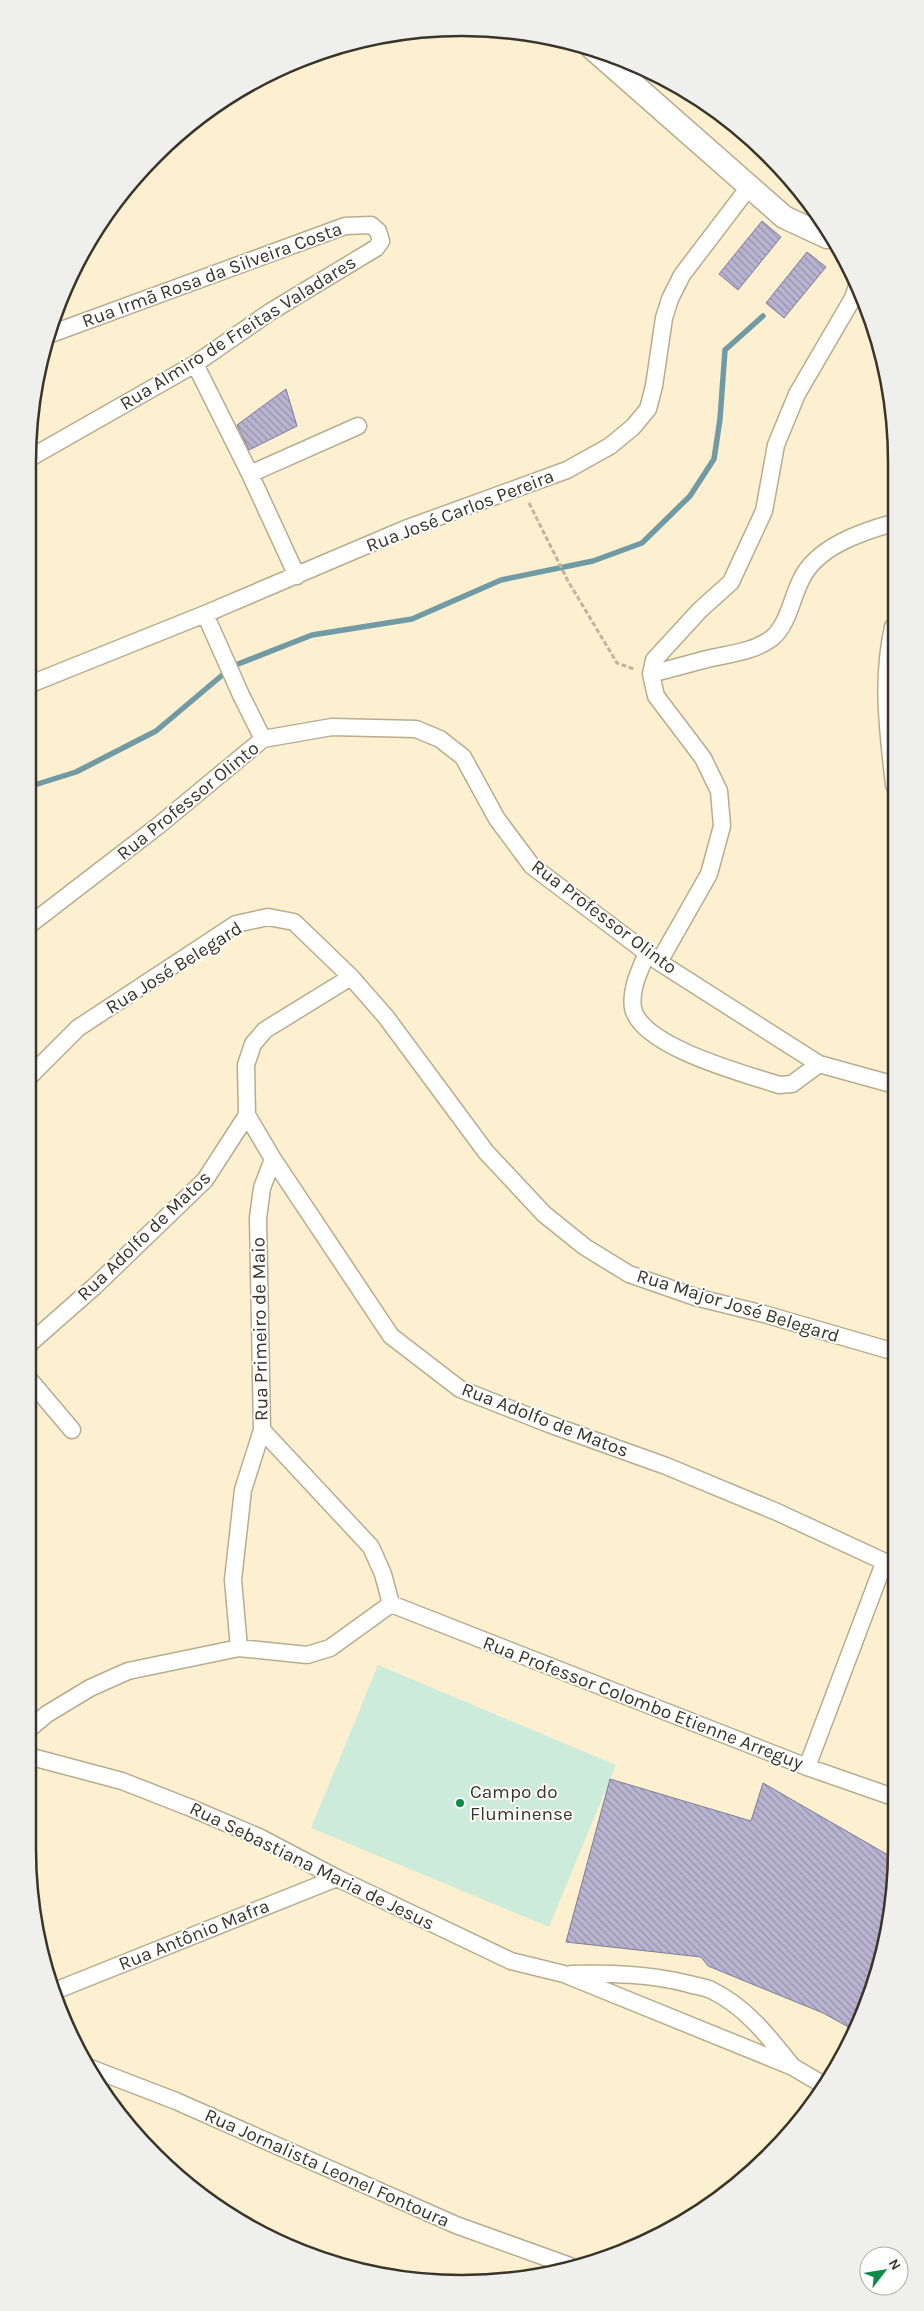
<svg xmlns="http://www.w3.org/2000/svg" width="924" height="2311" viewBox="0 0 924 2311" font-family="Karla,sans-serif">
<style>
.garden{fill:#cdebdb}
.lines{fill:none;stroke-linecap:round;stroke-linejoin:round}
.stream{stroke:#719ba4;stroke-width:5.5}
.building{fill:url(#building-back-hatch);stroke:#7f7c98}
.street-casing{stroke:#b8ac8f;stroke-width:19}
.secondary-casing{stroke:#b8ac8f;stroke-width:25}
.path{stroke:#bfb59c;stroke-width:3;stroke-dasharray:5 2.5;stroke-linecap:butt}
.street{stroke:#fff;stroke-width:16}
.secondary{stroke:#fff;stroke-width:22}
.poi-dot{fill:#0b8c48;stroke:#fff;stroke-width:2}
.labels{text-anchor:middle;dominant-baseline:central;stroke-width:4;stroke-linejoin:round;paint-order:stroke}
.street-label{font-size:19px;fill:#3a3529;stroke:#fff}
.poi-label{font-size:19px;fill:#3a3529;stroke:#fff;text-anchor:start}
.rim{fill:none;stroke:#3a3529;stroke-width:2.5}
</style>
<defs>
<pattern id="building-back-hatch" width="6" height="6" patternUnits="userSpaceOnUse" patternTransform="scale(1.25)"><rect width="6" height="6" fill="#b7b3d1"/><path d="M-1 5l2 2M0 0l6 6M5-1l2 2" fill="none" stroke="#9692aa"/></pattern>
</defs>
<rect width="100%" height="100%" fill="#fcf0d1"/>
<path class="garden" d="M 378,1665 L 616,1765 L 549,1927 L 311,1828 Z"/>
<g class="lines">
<path class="stream" d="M 28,787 L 76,772 L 156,731 L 233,666 L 312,635 L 412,619 L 501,580 L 593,561 L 642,543 L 690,496 L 714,459 L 720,419 L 725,350 L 763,316"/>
</g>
<path class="building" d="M 762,221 L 781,237 L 738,290 L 719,274 Z
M 807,252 L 826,267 L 784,318 L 766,303 Z
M 286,389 L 297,426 L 249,450 L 237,425 Z
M 610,1779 L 751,1821 L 763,1783 L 895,1859 L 874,1988 L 852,2029 L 823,2013 L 708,1966 L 701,1957 L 566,1942 Z"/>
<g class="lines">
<defs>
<path id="street" d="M 195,364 L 250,474 L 297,576
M 28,459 L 195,364 L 270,312 L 376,248 L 381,241 L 378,231 L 371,225 L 345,226 L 48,335
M 250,474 L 358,426
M 205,614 L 241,695 L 263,739
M 893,627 C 881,681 888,731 894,785
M 651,674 C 670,669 688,664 707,659 C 728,654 754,652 772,638 C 788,625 792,597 801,580 C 816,547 861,532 893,523
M 28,685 L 205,614 L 405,529 L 567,470 L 610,446 L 633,427 L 648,409 L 654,386 L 664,318 L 670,299 L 682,275 L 749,187
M 28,926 L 158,826 L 263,739 L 332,727 L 416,729 L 440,739 L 463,757 L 497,819 L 532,866 L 659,962 L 819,1064 L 895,1085
M 647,953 C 640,970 630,989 633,1008 C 641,1047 746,1074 779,1085 L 792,1084 L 819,1064
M 659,962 L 709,874 L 722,826 L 719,791 L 703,758 L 656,696 L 651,674 L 654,660 L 700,610 L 731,582 L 764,511 L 776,445 L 797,394 L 853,298 L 857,286
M 351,977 L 265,1030 L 253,1044 L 246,1065 L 247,1115 L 273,1159 L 391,1336 L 460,1389 L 549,1424 L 666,1466 L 777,1512 L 896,1567
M 28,1078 L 78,1028 L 236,924 L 268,917 L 294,922 L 351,977 L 386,1017 L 486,1152 L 544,1214 L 585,1247 L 629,1274 L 695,1297 L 764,1314 L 895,1352
M 28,1345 L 95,1286 L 205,1180 L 247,1115
M 28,1378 L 72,1430
M 262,1430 L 371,1547 L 383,1574 L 391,1604
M 391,1604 L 807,1767 L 896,1798
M 239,1648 L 233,1580 L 243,1490 L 262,1430 L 258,1218 L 262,1188 L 273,1159
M 28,1730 L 47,1714 L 90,1688 L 128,1671 L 239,1648 L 307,1655 L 330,1648 L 391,1604
M 28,1756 L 122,1781 L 191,1808 L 259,1837 L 337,1878 L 511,1961 L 564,1974 L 793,2067 L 822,2084
M 807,1767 L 884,1563
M 571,1974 C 612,1973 650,1974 689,1984 C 696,1986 705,1987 711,1990 C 745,2006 769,2037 792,2066
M 52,1992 L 337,1878
M 85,2066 L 176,2101 L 456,2225 L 570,2266"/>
<path id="secondary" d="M 592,48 L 784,217 L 827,237"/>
</defs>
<use href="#street" class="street-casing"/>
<use href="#secondary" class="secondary-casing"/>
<path class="path" d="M 529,503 L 568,581 L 617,663 L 634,669"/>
<use href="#street" class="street"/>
<use href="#secondary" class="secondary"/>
</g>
<circle class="poi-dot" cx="460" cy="1803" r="5"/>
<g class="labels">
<g class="street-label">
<text transform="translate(212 275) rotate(-20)">Rua Irmã Rosa da Silveira Costa</text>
<text transform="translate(238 333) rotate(-32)">Rua Almiro de Freitas Valadares</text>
<text transform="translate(460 511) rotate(-21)">Rua José Carlos Pereira</text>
<text transform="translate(188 801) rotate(-39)">Rua Professor Olinto</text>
<text transform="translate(604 917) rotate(37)">Rua Professor Olinto</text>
<text transform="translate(174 968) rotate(-32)">Rua José Belegard</text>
<text transform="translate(144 1236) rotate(-44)">Rua Adolfo de Matos</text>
<text transform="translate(738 1306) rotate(17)">Rua Major José Belegard</text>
<text transform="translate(260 1329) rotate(-91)">Rua Primeiro de Maio</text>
<text transform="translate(545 1420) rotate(21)">Rua Adolfo de Matos</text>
<text transform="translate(643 1703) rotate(21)">Rua Professor Colombo Etienne Arreguy</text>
<text transform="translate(312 1866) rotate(26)">Rua Sebastiana Maria de Jesus</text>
<text transform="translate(194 1935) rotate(-22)">Rua Antônio Mafra</text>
<text transform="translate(327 2168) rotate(24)">Rua Jornalista Leonel Fontoura</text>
</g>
<g class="poi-label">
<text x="470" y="1792">Campo do<tspan x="470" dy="22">Fluminense</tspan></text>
</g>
</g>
<path d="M0 0H924V2311H0ZM462 36H462A426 426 0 0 1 888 462V1849A426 426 0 0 1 462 2275H462A426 426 0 0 1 36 1849V462A426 426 0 0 1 462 36Z" fill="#efefee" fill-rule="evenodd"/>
<path class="rim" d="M462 36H462A426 426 0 0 1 888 462V1849A426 426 0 0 1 462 2275H462A426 426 0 0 1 36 1849V462A426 426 0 0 1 462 36Z"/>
<g transform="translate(884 2271) rotate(59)"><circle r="24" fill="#ffffff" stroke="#b0aea9"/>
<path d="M0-4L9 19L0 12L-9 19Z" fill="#0b8c48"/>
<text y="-8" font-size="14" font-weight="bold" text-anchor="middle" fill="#3a3529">N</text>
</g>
</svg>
